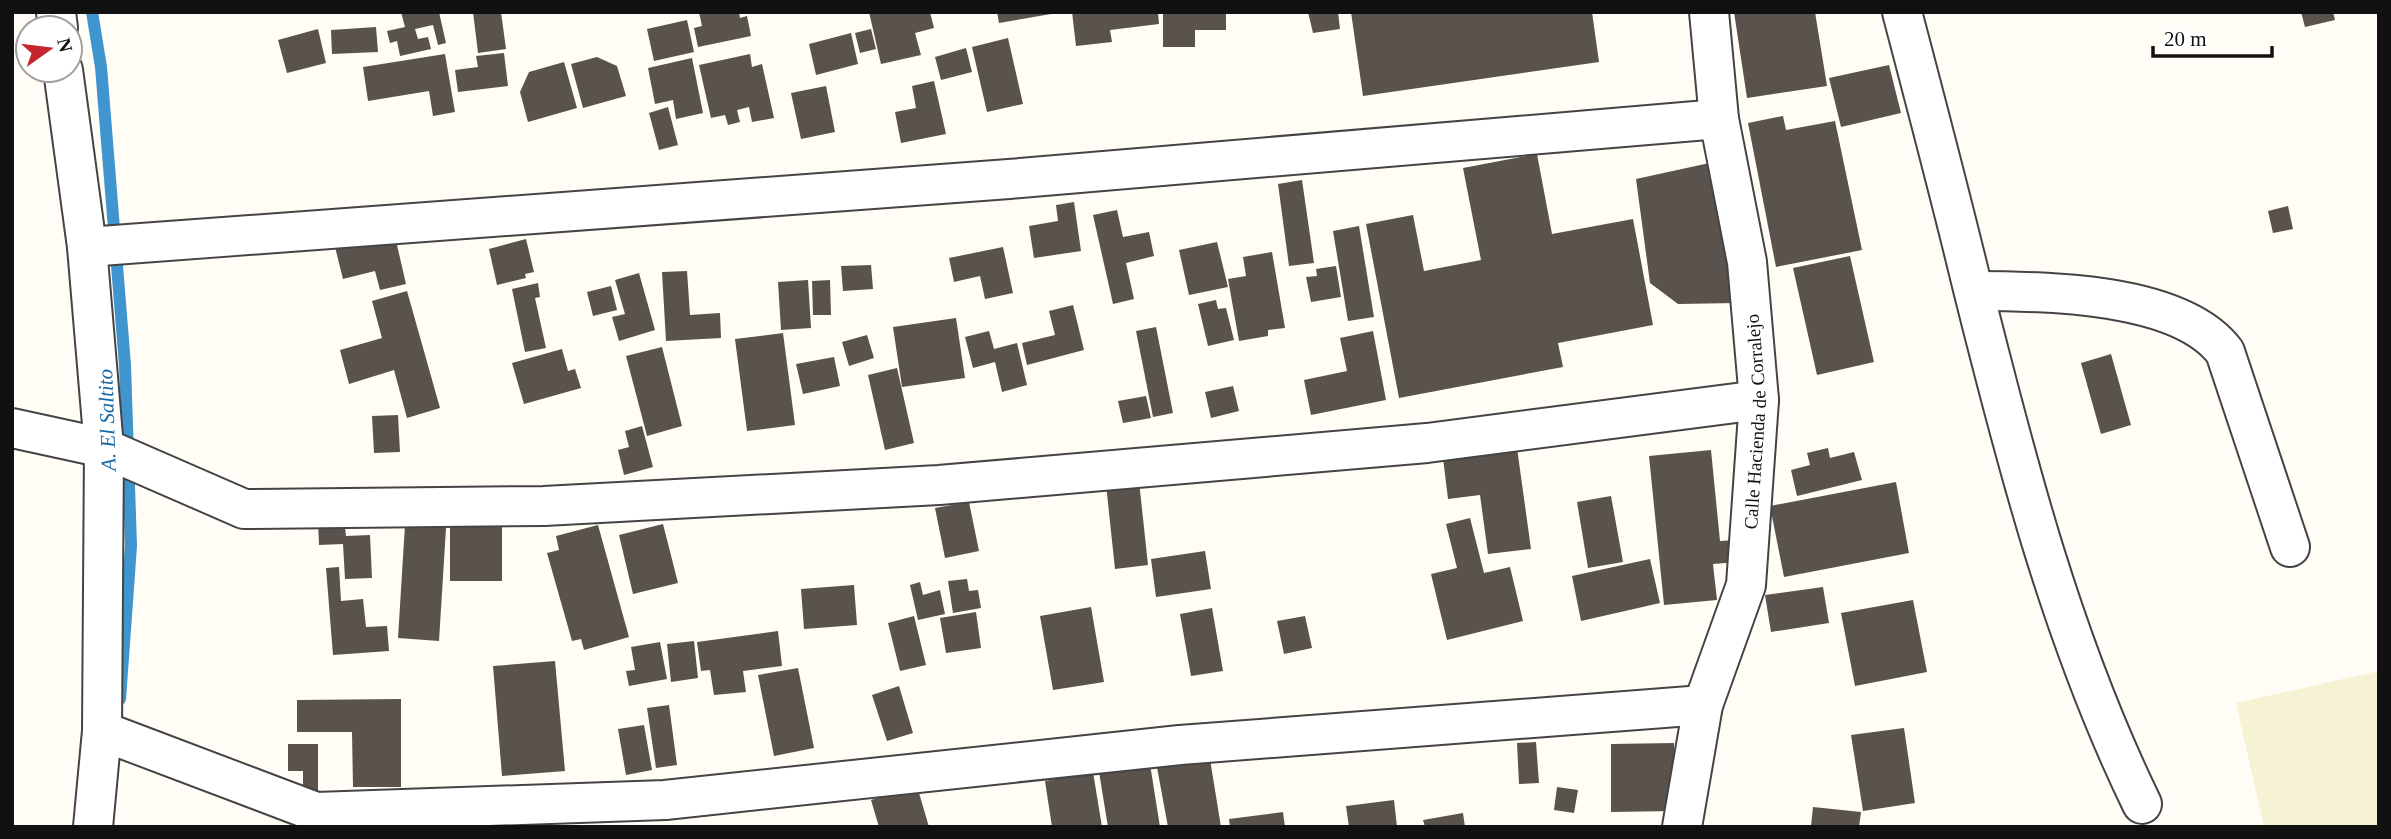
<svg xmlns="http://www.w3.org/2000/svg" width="2391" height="839" viewBox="0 0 2391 839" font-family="'Times New Roman',serif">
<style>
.farmland{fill:#f6f3d4}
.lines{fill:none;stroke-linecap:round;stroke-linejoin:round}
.stream{stroke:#3f96cf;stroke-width:12}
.building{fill:#5a524d}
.minor-casing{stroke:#444;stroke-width:42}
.minor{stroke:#fff;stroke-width:38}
.labels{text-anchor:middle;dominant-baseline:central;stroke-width:7;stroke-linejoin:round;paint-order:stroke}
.street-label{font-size:19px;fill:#111;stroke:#fff}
.water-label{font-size:21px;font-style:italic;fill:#1768a6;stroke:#fff}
</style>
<rect width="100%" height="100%" fill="#fffdf5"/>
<path class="farmland" d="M 2379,671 L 2379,827 L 2264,827 L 2236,703 Z"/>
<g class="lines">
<path class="stream" d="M 92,12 L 101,67 L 125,365 L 131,546 L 120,699"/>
</g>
<path class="building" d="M 401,12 L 439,12 L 446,43 L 438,45 L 433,25 L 415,29 L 418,39 L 428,37 L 431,49 L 400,56 L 397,41 L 390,43 L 387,31 L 405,27 Z
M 473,12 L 501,12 L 506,49 L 478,53 Z
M 699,12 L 739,12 L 740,18 L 747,16 L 751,36 L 698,47 L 694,28 L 702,26 Z
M 869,12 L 930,12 L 934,28 L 915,33 L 921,55 L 881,64 Z
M 997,12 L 1050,12 L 1051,14 L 999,23 Z
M 1072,12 L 1158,12 L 1159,24 L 1110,30 L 1112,42 L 1076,46 Z
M 1163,12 L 1226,12 L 1226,30 L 1195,30 L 1195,47 L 1163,47 Z
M 1308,12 L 1338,12 L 1340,29 L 1313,33 Z
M 1351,12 L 1592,12 L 1599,62 L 1363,96 Z
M 1734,12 L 1815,12 L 1827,86 L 1747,98 Z
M 2301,12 L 2333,12 L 2335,20 L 2305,27 Z
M 687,20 L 694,52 L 654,61 L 647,29 Z
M 376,27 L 378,52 L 332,54 L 331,30 Z
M 318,29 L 326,63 L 287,73 L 278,40 Z
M 871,29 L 876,49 L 860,53 L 855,33 Z
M 851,33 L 858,64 L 816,75 L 809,44 Z
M 1008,38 L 1023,104 L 987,112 L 972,47 Z
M 966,48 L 972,72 L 941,80 L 935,57 Z
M 504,53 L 508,86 L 458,92 L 455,70 L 478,67 L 476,56 Z
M 445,54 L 455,112 L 433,116 L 429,91 L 368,101 L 363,67 Z
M 750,54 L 752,67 L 762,64 L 774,118 L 752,122 L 749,107 L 737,110 L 740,122 L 728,125 L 725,115 L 711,118 L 699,65 Z
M 597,57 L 617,66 L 626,96 L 583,108 L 571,64 Z
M 692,58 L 703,113 L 676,119 L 673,100 L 655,104 L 648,68 Z
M 564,62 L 577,108 L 528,122 L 520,92 L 529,72 Z
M 1889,65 L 1901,113 L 1841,127 L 1829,78 Z
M 934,81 L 946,134 L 901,143 L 895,112 L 916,108 L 912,86 Z
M 826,86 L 835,132 L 801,139 L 791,93 Z
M 668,107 L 678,145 L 659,150 L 649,113 Z
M 1783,116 L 1786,130 L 1835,121 L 1862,250 L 1776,267 L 1748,123 Z
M 1537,154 L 1552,234 L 1633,219 L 1653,325 L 1558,343 L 1563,367 L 1399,398 L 1366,224 L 1413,215 L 1424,271 L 1481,260 L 1463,168 Z
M 1714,162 L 1736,303 L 1678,304 L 1650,283 L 1636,179 Z
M 1302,180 L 1314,263 L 1289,266 L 1278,184 Z
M 1074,202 L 1081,251 L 1034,258 L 1029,226 L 1058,221 L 1056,205 Z
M 2288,206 L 2293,229 L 2273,233 L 2268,211 Z
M 1117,210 L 1123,237 L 1149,232 L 1154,256 L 1126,263 L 1134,299 L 1113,304 L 1093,215 Z
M 1359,226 L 1374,317 L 1348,321 L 1333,231 Z
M 394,232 L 406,284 L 380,290 L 375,271 L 343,279 L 335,247 Z
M 526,239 L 534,272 L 525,274 L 526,278 L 497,285 L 489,249 Z
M 1217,242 L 1228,287 L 1189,295 L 1179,250 Z
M 1003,247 L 1013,293 L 985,299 L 980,276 L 954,282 L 949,258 Z
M 1272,252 L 1285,328 L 1268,330 L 1268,336 L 1239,341 L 1228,279 L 1246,276 L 1243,257 Z
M 1850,256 L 1874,362 L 1817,375 L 1793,268 Z
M 871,265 L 873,289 L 843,291 L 841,266 Z
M 1336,266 L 1341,297 L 1311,302 L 1306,277 L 1317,276 L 1316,269 Z
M 687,271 L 690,315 L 720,313 L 721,338 L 666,341 L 662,272 Z
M 639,273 L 655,330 L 619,341 L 612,317 L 625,314 L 615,280 Z
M 808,280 L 811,328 L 781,330 L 778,282 Z
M 830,280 L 831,315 L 813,315 L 812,281 Z
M 538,283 L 540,297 L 535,298 L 546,348 L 525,352 L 512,289 Z
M 611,286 L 617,310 L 593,316 L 587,292 Z
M 407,291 L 440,408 L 407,418 L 394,370 L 349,384 L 340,350 L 382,338 L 372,301 Z
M 1216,300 L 1218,309 L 1226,308 L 1234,340 L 1208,346 L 1198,304 Z
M 1073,305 L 1084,350 L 1027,365 L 1022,343 L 1055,335 L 1049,311 Z
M 956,318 L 965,378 L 902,387 L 893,327 Z
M 1156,327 L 1173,413 L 1153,417 L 1136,331 Z
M 989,331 L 994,349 L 1017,343 L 1027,385 L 1002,392 L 995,362 L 973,368 L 965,337 Z
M 1373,331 L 1386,400 L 1311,415 L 1304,380 L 1347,371 L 1340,338 Z
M 783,333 L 795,425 L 747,431 L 735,339 Z
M 867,335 L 874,358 L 849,366 L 842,342 Z
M 662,347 L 682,426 L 647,436 L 626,356 Z
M 562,349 L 568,371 L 575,369 L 581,388 L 524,404 L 512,363 Z
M 2111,354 L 2131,425 L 2101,434 L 2081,363 Z
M 834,357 L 840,386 L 803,394 L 796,364 Z
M 897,368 L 914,443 L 885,450 L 868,375 Z
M 1233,386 L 1239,411 L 1211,418 L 1205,392 Z
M 1146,396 L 1151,418 L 1123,423 L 1118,401 Z
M 398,415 L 400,452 L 374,453 L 372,416 Z
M 642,426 L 653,467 L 624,475 L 618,450 L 629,447 L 625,431 Z
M 1517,448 L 1531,549 L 1488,554 L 1480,495 L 1448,499 L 1443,458 Z
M 1828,448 L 1830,458 L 1854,452 L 1862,480 L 1797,496 L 1791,470 L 1810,465 L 1807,453 Z
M 1711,450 L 1720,541 L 1736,540 L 1738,562 L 1713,564 L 1717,600 L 1664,605 L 1649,456 Z
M 1139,481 L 1148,565 L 1115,569 L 1106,484 Z
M 1896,482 L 1909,553 L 1784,577 L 1770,506 Z
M 1611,496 L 1623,562 L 1588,568 L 1577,502 Z
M 969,502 L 979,551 L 945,558 L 935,508 Z
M 1470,518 L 1484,573 L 1510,567 L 1523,621 L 1447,640 L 1431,574 L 1457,568 L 1446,524 Z
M 344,520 L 346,536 L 370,535 L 372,578 L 345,579 L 343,544 L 319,545 L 318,521 Z
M 663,524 L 678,583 L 633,594 L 619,535 Z
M 405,525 L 446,528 L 439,641 L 398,638 Z
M 598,525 L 629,637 L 584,650 L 581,639 L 572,641 L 547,553 L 559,550 L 556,536 Z
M 450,526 L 502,526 L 502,581 L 450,581 Z
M 1205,551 L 1211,589 L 1156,597 L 1151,559 Z
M 1650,559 L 1660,603 L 1581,621 L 1572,576 Z
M 339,567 L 341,601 L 363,599 L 366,627 L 387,626 L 389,651 L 333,655 L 326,568 Z
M 967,579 L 969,591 L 978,590 L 981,608 L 953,613 L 948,581 Z
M 920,582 L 923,595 L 940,590 L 945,614 L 918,620 L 910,585 Z
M 854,585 L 857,625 L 804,629 L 801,589 Z
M 1823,587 L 1829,623 L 1771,632 L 1765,595 Z
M 1913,600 L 1927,672 L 1855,686 L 1841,613 Z
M 1091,607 L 1104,682 L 1053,690 L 1040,616 Z
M 1212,608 L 1223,671 L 1191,676 L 1180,614 Z
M 976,612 L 981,648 L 946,653 L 940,618 Z
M 914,616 L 926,665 L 900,671 L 888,623 Z
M 1305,616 L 1312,648 L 1284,654 L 1277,621 Z
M 778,631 L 782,666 L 743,671 L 746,692 L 714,695 L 710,670 L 701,671 L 697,642 Z
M 694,641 L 698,678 L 671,682 L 667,644 Z
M 660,642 L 667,679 L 629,686 L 626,671 L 635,670 L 631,647 Z
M 555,661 L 565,771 L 502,776 L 493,666 Z
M 798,668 L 814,748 L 774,756 L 758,675 Z
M 899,686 L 913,733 L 887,741 L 872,695 Z
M 401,699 L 401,787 L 353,787 L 352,732 L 297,732 L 297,700 Z
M 669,705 L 677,765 L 656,768 L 647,708 Z
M 644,725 L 652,770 L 626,775 L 618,729 Z
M 1904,728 L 1915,803 L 1863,811 L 1851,735 Z
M 1536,742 L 1539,783 L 1519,784 L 1517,743 Z
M 1674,743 L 1674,811 L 1611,812 L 1611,744 Z
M 288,744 L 318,744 L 318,790 L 303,791 L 303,771 L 288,771 Z
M 1209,753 L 1221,827 L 1168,827 L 1156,762 Z
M 1150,764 L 1160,827 L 1108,827 L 1099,772 Z
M 1093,772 L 1102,827 L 1052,827 L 1045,781 Z
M 917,786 L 929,827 L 879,827 L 871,800 Z
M 1557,787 L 1578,790 L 1574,813 L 1554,810 Z
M 1394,800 L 1397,827 L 1349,827 L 1346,806 Z
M 1813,807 L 1861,812 L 1859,827 L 1811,826 Z
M 1283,812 L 1285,827 L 1230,827 L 1229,819 Z
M 1463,813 L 1465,827 L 1425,827 L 1423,820 Z"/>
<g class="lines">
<defs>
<g id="minor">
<path d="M 56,12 L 58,28"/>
<path d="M 1902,12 C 1926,103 1950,194 1972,285 C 2016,461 2062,640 2142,804"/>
<path d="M 63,70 L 87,247 L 104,448 L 102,731 L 93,827"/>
<path d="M 87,247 L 1009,179 L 1719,119"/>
<path d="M 1974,291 C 2044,291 2180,292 2225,352 L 2290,547"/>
<path d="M 12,428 L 104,448 L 244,509 L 544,506 L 939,485 L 1427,443 L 1759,400"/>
<path d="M 102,731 L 316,812 L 665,800 L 1180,745 L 1703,705"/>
<path id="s1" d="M 1682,827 L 1703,705 L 1746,585 L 1759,400 L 1747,262 L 1719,119 L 1709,12"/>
</g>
</defs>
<use href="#minor" class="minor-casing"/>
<use href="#minor" class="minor"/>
</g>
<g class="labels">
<g class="street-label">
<text stroke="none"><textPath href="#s1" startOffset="415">Calle Hacienda de Corralejo</textPath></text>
</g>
<g class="water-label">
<text transform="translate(107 420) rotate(-92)">A. El Saltito</text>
</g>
</g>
<rect width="2391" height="839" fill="none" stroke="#111111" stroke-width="28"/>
<g transform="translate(49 49) rotate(76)"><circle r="33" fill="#ffffff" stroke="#a0a0a0" stroke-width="2"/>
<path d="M0-5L12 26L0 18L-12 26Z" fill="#c4262e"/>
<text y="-10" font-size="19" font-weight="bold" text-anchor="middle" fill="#111111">N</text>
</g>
<path d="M2153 46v10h119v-10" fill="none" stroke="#111111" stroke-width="3.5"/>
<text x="2164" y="46" font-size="21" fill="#111111" stroke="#ffffff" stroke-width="5" paint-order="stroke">20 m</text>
</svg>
